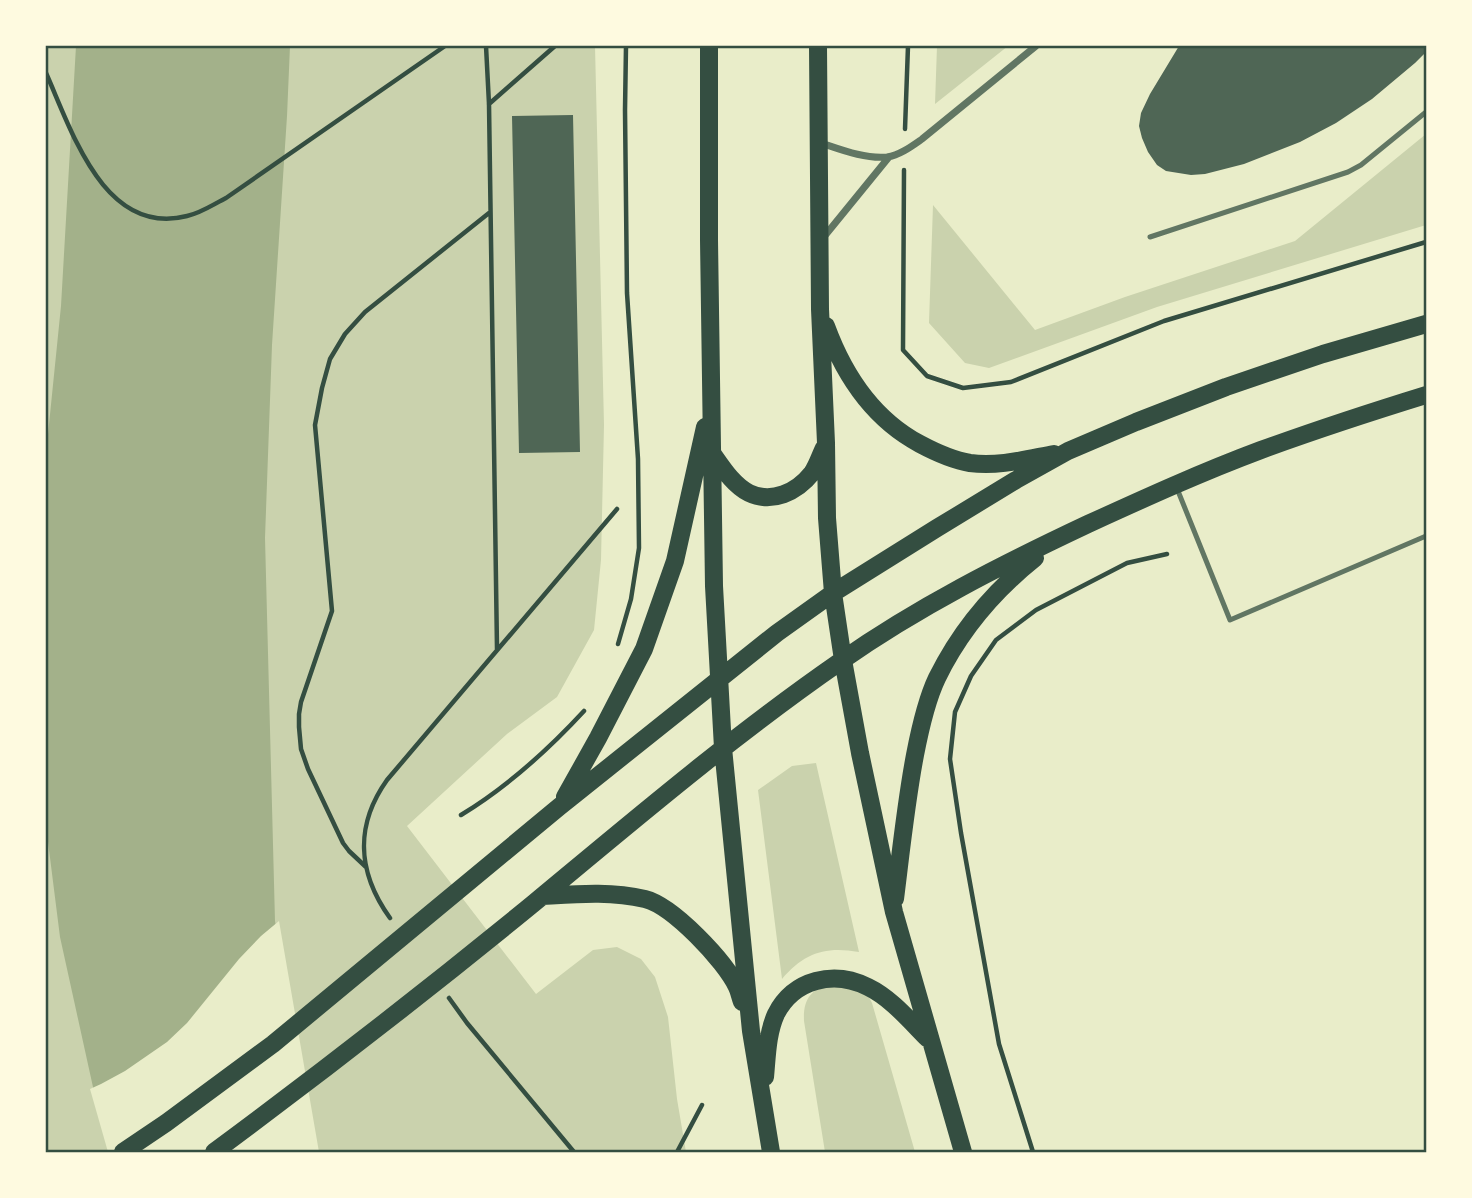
<svg xmlns="http://www.w3.org/2000/svg" width="1472" height="1198" viewBox="0 0 1472 1198" font-family="'Crimson Pro',serif">
<style>
.green{fill:#cad2ad}
.water{fill:#a3b18a}
.pier{fill:#e9edc9}
.building{fill:#4f6655}
.lines{fill:none;stroke-linecap:round;stroke-linejoin:round}
.path{stroke:#344e41;stroke-width:4.5}
.service{stroke:#617663;stroke-width:5}
.minor{stroke:#617663;stroke-width:7}
.primary{stroke:#344e41;stroke-width:18}
.neatline{fill:none;stroke:#344e41;stroke-width:2.5}
</style>
<rect width="100%" height="100%" fill="#e9edc9"/>
<path class="green" d="M 46,46 L 595,46 L 604,425 L 601,560 L 594,630 L 557,697 L 507,734 L 407,826 L 536,994 L 593,950 L 617,947 L 641,959 L 655,977 L 668,1017 L 677,1099 L 686,1152 L 46,1152 Z
M 937,46 L 1008,46 L 935,104 Z
M 1426,134 L 1426,225 L 1157,307 L 989,368 L 965,363 L 929,323 L 933,205 L 1035,330 L 1125,297 L 1295,241 Z
M 816,763 L 859,952 C 825,946 804,953 782,979 L 758,790 L 792,766 Z
M 829,981 L 867,993 L 872,1003 L 915,1152 L 825,1152 L 804,1021 C 803,998 811,992 829,981 Z"/>
<path class="water" d="M 76,46 L 290,46 L 287,116 L 272,345 L 265,538 L 275,921 L 315,1152 L 112,1152 L 93,1087 L 60,937 L 46,826 L 46,487 L 47,444 L 61,306 Z"/>
<path class="pier" d="M 279,921 L 319,1152 L 108,1152 L 90,1089 L 101,1084 L 125,1071 L 167,1042 L 187,1023 L 239,959 L 261,936 Z"/>
<path class="building" d="M 1179,46 L 1426,46 L 1426,52 L 1415,63 L 1372,99 L 1336,123 L 1300,142 L 1244,164 L 1205,174 L 1191,175 L 1166,171 L 1157,165 L 1148,152 L 1142,138 L 1139,126 L 1141,113 L 1150,94 Z
M 573,115 L 580,452 L 519,453 L 512,116 Z"/>
<g class="lines">
<path class="path" d="M 486,46 L 489,104 L 497,649
M 46,73 C 72,131 104,237 187,216 C 201,213 214,204 226,198 L 445,46
M 489,104 L 555,46
M 905,129 L 908,46
M 904,170 L 903,350 L 927,376 L 963,388 L 1011,382 L 1164,321 L 1426,242
M 618,644 L 631,599 L 639,548 L 638,459 L 627,293 L 625,110 L 626,46
M 461,815 C 507,787 548,750 584,711
M 366,867 L 349,851 L 343,843 L 308,769 L 301,749 L 299,727 L 299,714 L 301,702 L 332,611 L 315,425 L 322,388 L 330,359 L 345,334 L 365,312 L 489,213
M 390,918 C 357,872 355,825 387,780 L 617,509
M 449,998 L 467,1023 L 574,1152
M 677,1152 L 702,1105
M 1033,1152 L 999,1044 L 961,833 L 950,759 L 955,712 L 971,676 L 996,640 L 1036,610 L 1127,563 L 1167,554"/>
<path class="service" d="M 1150,237 L 1348,172 L 1361,165 L 1426,112
M 1176,486 L 1230,620 L 1426,536"/>
<path class="minor" d="M 821,143 C 842,150 865,159 887,157 C 900,155 912,146 922,139 L 1036,46
M 823,238 L 889,157"/>
<path class="primary" d="M 709,46 L 709,240 L 714,586 L 723,748 L 751,1031 L 771,1152
M 818,46 L 820,309 L 826,443 L 827,518 L 833,593 L 843,660 L 860,753 L 894,912 L 963,1152
M 826,326 C 844,375 873,419 920,444 C 935,452 952,460 970,463 C 998,467 1027,459 1054,454
M 712,453 C 722,467 733,485 749,493 C 772,504 797,492 812,473 C 817,466 820,456 824,448
M 565,797 L 598,738 L 644,649 L 675,561 L 705,427
M 543,896 C 577,894 611,891 645,899 C 673,906 725,961 737,987 C 739,991 740,997 742,1002
M 895,899 C 901,851 906,802 915,755 C 920,729 926,701 937,678 C 960,631 995,590 1035,558
M 765,1077 C 767,1057 767,1034 776,1014 C 794,979 834,970 868,987 C 891,998 910,1021 928,1039
M 123,1152 L 166,1123 L 273,1044 L 559,807 L 777,633 L 833,593 L 937,528 L 1016,480 L 1068,451 L 1136,422 L 1226,387 L 1323,354 L 1426,324
M 214,1152 C 322,1072 429,989 534,903 C 634,820 734,735 841,661 C 918,607 1003,564 1088,524 C 1145,498 1202,472 1261,450 C 1316,430 1371,412 1426,395"/>
</g>
<rect width="1472" height="1198" fill="none" stroke="#fefae0" stroke-width="94"/>
<rect x="47" y="47" width="1378" height="1104" class="neatline"/>
</svg>
